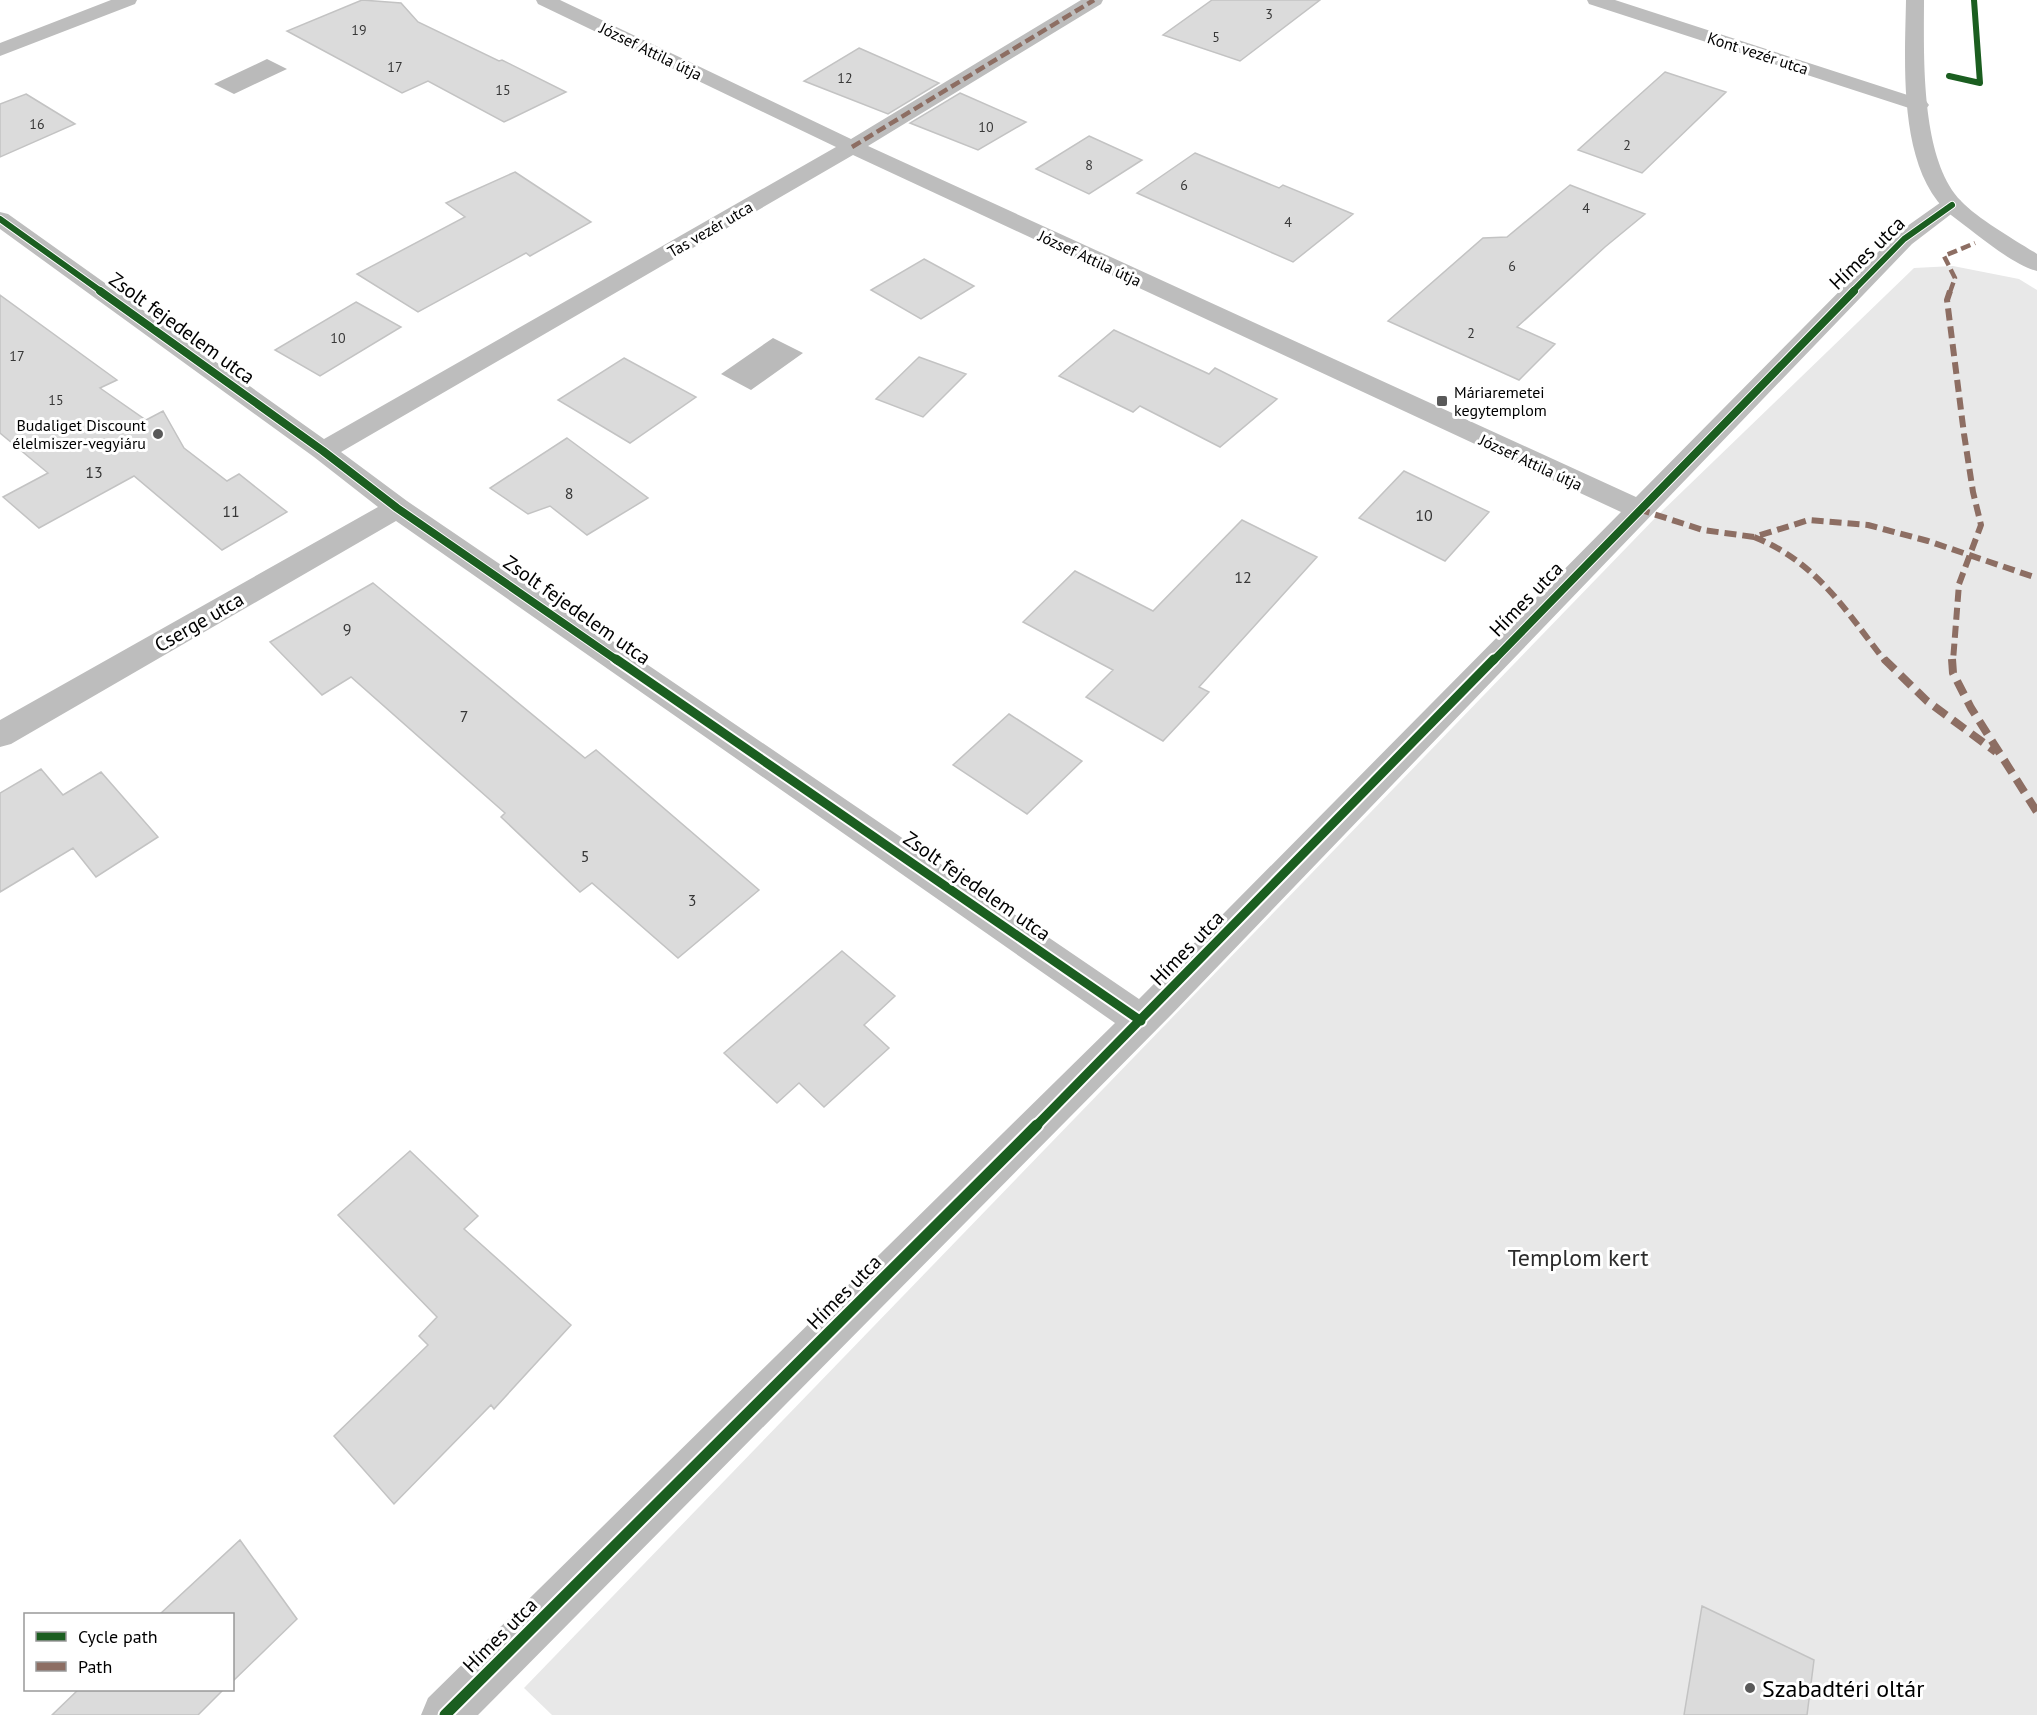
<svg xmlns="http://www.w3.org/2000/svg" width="2037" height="1715" viewBox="0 0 2037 1715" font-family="'PT Sans',sans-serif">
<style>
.green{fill:#e8e8e8}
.water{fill:#bababa}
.building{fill:#dbdbdb;stroke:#c3c3c3;stroke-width:1.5}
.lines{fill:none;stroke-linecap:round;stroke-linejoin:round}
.minor{fill:#bdbdbd;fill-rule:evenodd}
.tertiary{fill:#bdbdbd;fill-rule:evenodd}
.quiet-far2{stroke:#8d6e63;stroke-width:4.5;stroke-dasharray:10 4.5;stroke-linecap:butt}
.quiet-far1{stroke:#8d6e63;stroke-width:6;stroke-dasharray:12 6;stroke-linecap:butt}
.quiet{stroke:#8d6e63;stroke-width:8;stroke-dasharray:15 8;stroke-linecap:butt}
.cycleway-far3-casing{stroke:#fff;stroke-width:8}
.cycleway-far2-casing{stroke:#fff;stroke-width:10}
.cycleway-far1-casing{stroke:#fff;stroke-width:13}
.cycleway-casing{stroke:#fff;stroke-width:15}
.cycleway-far3{stroke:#1b5e20;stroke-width:6}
.cycleway-far2{stroke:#1b5e20;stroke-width:8}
.cycleway-far1{stroke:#1b5e20;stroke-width:9}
.cycleway{stroke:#1b5e20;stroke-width:11}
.poi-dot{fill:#595959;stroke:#fff;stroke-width:2}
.labels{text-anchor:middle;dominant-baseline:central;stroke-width:6;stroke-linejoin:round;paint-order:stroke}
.far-number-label{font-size:14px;fill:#373737}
.far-street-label{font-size:16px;fill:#000;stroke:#fff}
.far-poi-label{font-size:16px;fill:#000;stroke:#fff;text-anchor:start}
.number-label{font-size:16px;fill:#373737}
.street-label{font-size:20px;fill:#000;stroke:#fff}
.near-park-label{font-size:24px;fill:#2c2c2c;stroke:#fff}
.near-poi-label{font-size:24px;fill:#000;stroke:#fff;text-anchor:start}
</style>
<rect width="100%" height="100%" fill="#fff"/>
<path class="green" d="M 1953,266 L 2019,279 L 2037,290 L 2037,1715 L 552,1715 L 524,1688 L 1658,515 L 1914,268 Z"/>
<path class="water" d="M 267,59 L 287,69 L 234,94 L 214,84 Z
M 773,338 L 803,353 L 751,390 L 721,374 Z"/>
<path class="building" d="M 362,0 L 401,3 L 418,22 L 499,61 L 502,60 L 566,92 L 504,122 L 428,81 L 402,93 L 287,31 Z
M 1212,0 L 1320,0 L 1240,61 L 1163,35 Z
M 859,48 L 939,83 L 888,114 L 804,81 Z
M 1665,72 L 1726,92 L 1642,173 L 1578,150 Z
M 960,93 L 1026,122 L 978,150 L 910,123 Z
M 26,94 L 75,124 L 0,157 L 0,104 Z
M 1089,136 L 1142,160 L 1089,194 L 1036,169 Z
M 1195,153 L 1279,188 L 1283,185 L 1353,214 L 1293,262 L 1137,193 Z
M 515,172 L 591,222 L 530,256 L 526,253 L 418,312 L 357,274 L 465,217 L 446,203 Z
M 1570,185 L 1645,214 L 1605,247 L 1517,327 L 1555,344 L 1519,380 L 1388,321 L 1483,238 L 1507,237 Z
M 924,259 L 974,286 L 921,319 L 871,290 Z
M 0,295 L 117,380 L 100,388 L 146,420 L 163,411 L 184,448 L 227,481 L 239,474 L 287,512 L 222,550 L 134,476 L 39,528 L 3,497 L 48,473 L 0,433 Z
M 356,302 L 401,327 L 320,376 L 275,350 Z
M 1114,330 L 1209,374 L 1215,368 L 1277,399 L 1220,447 L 1140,406 L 1133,412 L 1059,376 Z
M 919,357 L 966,374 L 923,417 L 876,399 Z
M 624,358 L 696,397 L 630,443 L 558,400 Z
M 567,438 L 648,498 L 587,535 L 550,506 L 528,514 L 490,488 Z
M 1404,471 L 1489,512 L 1445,561 L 1359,518 Z
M 1242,520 L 1317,557 L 1199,687 L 1209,692 L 1163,741 L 1086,697 L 1113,670 L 1023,622 L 1075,571 L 1153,611 Z
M 373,583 L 585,758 L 596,750 L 759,890 L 678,958 L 592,883 L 580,892 L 501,817 L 505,813 L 351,677 L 322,695 L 270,642 Z
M 1009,714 L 1082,761 L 1027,814 L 953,765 Z
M 41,769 L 63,795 L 101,772 L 158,837 L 96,877 L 73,848 L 0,892 L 0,793 Z
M 842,951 L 895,996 L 864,1025 L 889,1048 L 824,1107 L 799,1083 L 777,1103 L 724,1053 Z
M 410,1151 L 478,1216 L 464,1229 L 571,1325 L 494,1409 L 491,1405 L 394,1504 L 334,1436 L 428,1345 L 419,1336 L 437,1317 L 338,1215 Z
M 240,1540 L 297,1619 L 232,1682 L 232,1614 L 160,1614 Z
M 1702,1606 L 1814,1660 L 1807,1715 L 1684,1715 Z
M 79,1689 L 224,1689 L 198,1715 L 52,1715 Z"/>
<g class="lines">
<path class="minor" d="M 111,0 L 137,0 L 135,4 L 0,56 L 0,43 Z
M 536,0 L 560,0 L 851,139 L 1081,0 L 1103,0 L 1101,4 L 868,146 L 1636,497 L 1896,234 L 1944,200 L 1952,198 L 1960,200 L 1963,205 L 1912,244 L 1172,1014 L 478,1715 L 421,1715 L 428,1698 L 1115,1023 L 396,521 L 11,744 L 0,747 L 0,720 L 378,507 L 314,457 L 0,229 L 0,212 L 8,214 L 324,439 L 836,147 L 538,4 ZM 853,155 L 1621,512 L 1139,999 L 407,501 L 341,452 Z
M 1587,0 L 1615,0 L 1926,101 L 1929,105 L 1926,109 L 1912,109 L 1589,4 Z"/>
<path class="tertiary" d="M 1906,0 L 1924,0 C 1924,55 1920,159 1961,201 C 1978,219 2015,240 2037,254 L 2037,271 C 2012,265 1973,231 1951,215 C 1897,170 1905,63 1906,0 Z"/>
<path class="quiet-far2" d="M 852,147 L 1094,0
M 1950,292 L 1955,278 L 1944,256 L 1975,243"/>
<path class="quiet-far1" d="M 1950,291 L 1947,300 L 1964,434 L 1973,492 L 1981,525 L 1959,584 L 1953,661
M 1638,509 L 1703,530 L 1754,537 L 1809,520 L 1868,525 L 1928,541 L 2037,578
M 1754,537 C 1817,562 1845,610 1885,661"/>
<path class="quiet" d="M 1884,659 L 1927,701 L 1996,752
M 1952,659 L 1953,673 L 1971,708 L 2037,812"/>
<defs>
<path id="cycleway-far3" d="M 1949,76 L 1980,83 L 1974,0
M 0,219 L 102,292
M 1852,292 L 1904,239 L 1952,205"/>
<path id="cycleway-far2" d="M 100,291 L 323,451 L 397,508 L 618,661
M 1493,661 L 1854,291"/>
<path id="cycleway-far1" d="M 616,659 L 1141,1021
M 1035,1127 L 1494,659"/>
<path id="cycleway" d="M 445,1715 L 1037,1125"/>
</defs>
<use href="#cycleway-far3" class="cycleway-far3-casing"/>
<use href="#cycleway-far2" class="cycleway-far2-casing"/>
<use href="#cycleway-far1" class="cycleway-far1-casing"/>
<use href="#cycleway" class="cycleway-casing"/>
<use href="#cycleway-far3" class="cycleway-far3"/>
<use href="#cycleway-far2" class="cycleway-far2"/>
<use href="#cycleway-far1" class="cycleway-far1"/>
<use href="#cycleway" class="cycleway"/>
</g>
<g class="poi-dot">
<rect x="1436" y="395" width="12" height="12" rx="3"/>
<circle cx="158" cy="434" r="6"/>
<circle cx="1750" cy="1688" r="6"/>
</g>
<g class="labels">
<g class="far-number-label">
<text x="1269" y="14">3</text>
<text x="359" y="30">19</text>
<text x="1216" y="37">5</text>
<text x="395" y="67">17</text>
<text x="845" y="78">12</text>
<text x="503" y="90">15</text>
<text x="37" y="124">16</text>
<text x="986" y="127">10</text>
<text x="1627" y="145">2</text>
<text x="1089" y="165">8</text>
<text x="1184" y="185">6</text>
<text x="1586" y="208">4</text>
<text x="1288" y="222">4</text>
<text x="1512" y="266">6</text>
<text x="1471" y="333">2</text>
<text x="338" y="338">10</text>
<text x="17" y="356">17</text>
<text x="56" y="400">15</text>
</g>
<g class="far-street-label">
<text transform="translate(651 51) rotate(26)">József Attila útja</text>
<text transform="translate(1758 53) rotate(18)">Kont vezér utca</text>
<text transform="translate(710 229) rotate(-30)">Tas vezér utca</text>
<text transform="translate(1090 258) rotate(25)">József Attila útja</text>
<text transform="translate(1531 462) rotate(25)">József Attila útja</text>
</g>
<g class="far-poi-label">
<text x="1454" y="392">Máriaremetei<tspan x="1454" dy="18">kegytemplom</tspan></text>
<text x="146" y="425" text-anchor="end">Budaliget Discount<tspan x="146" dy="18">élelmiszer-vegyiáru</tspan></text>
</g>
<g class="number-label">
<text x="94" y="472">13</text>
<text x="569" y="493">8</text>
<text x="231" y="511">11</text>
<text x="1424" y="515">10</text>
<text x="1243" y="577">12</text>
<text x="347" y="629">9</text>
<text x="464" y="716">7</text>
<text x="585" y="856">5</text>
<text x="692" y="900">3</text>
</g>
<g class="street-label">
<text transform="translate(1867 253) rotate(-44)">Hímes utca</text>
<text transform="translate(182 328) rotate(36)">Zsolt fejedelem utca</text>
<text transform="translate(1526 599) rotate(-46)">Hímes utca</text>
<text transform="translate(577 610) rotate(35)">Zsolt fejedelem utca</text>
<text transform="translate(199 622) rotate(-30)">Cserge utca</text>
<text transform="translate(977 886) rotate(35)">Zsolt fejedelem utca</text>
<text transform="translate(1187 948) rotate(-46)">Hímes utca</text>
<text transform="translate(844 1292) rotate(-45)">Hímes utca</text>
<text transform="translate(500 1635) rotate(-45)">Hímes utca</text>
</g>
<g class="near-park-label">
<text x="1578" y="1257">Templom kert</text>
</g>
<g class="near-poi-label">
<text x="1762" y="1688">Szabadtéri oltár</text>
</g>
</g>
<rect x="24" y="1613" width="210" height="78" fill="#ffffff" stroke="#999999" stroke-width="1.5"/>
<rect x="36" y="1632" width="30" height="9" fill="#1b5e20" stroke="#999999" stroke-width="1.5"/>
<text x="78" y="1643" font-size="18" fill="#000000">Cycle path</text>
<rect x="36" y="1662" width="30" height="9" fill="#8d6e63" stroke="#999999" stroke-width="1.5"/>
<text x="78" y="1673" font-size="18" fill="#000000">Path</text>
</svg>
